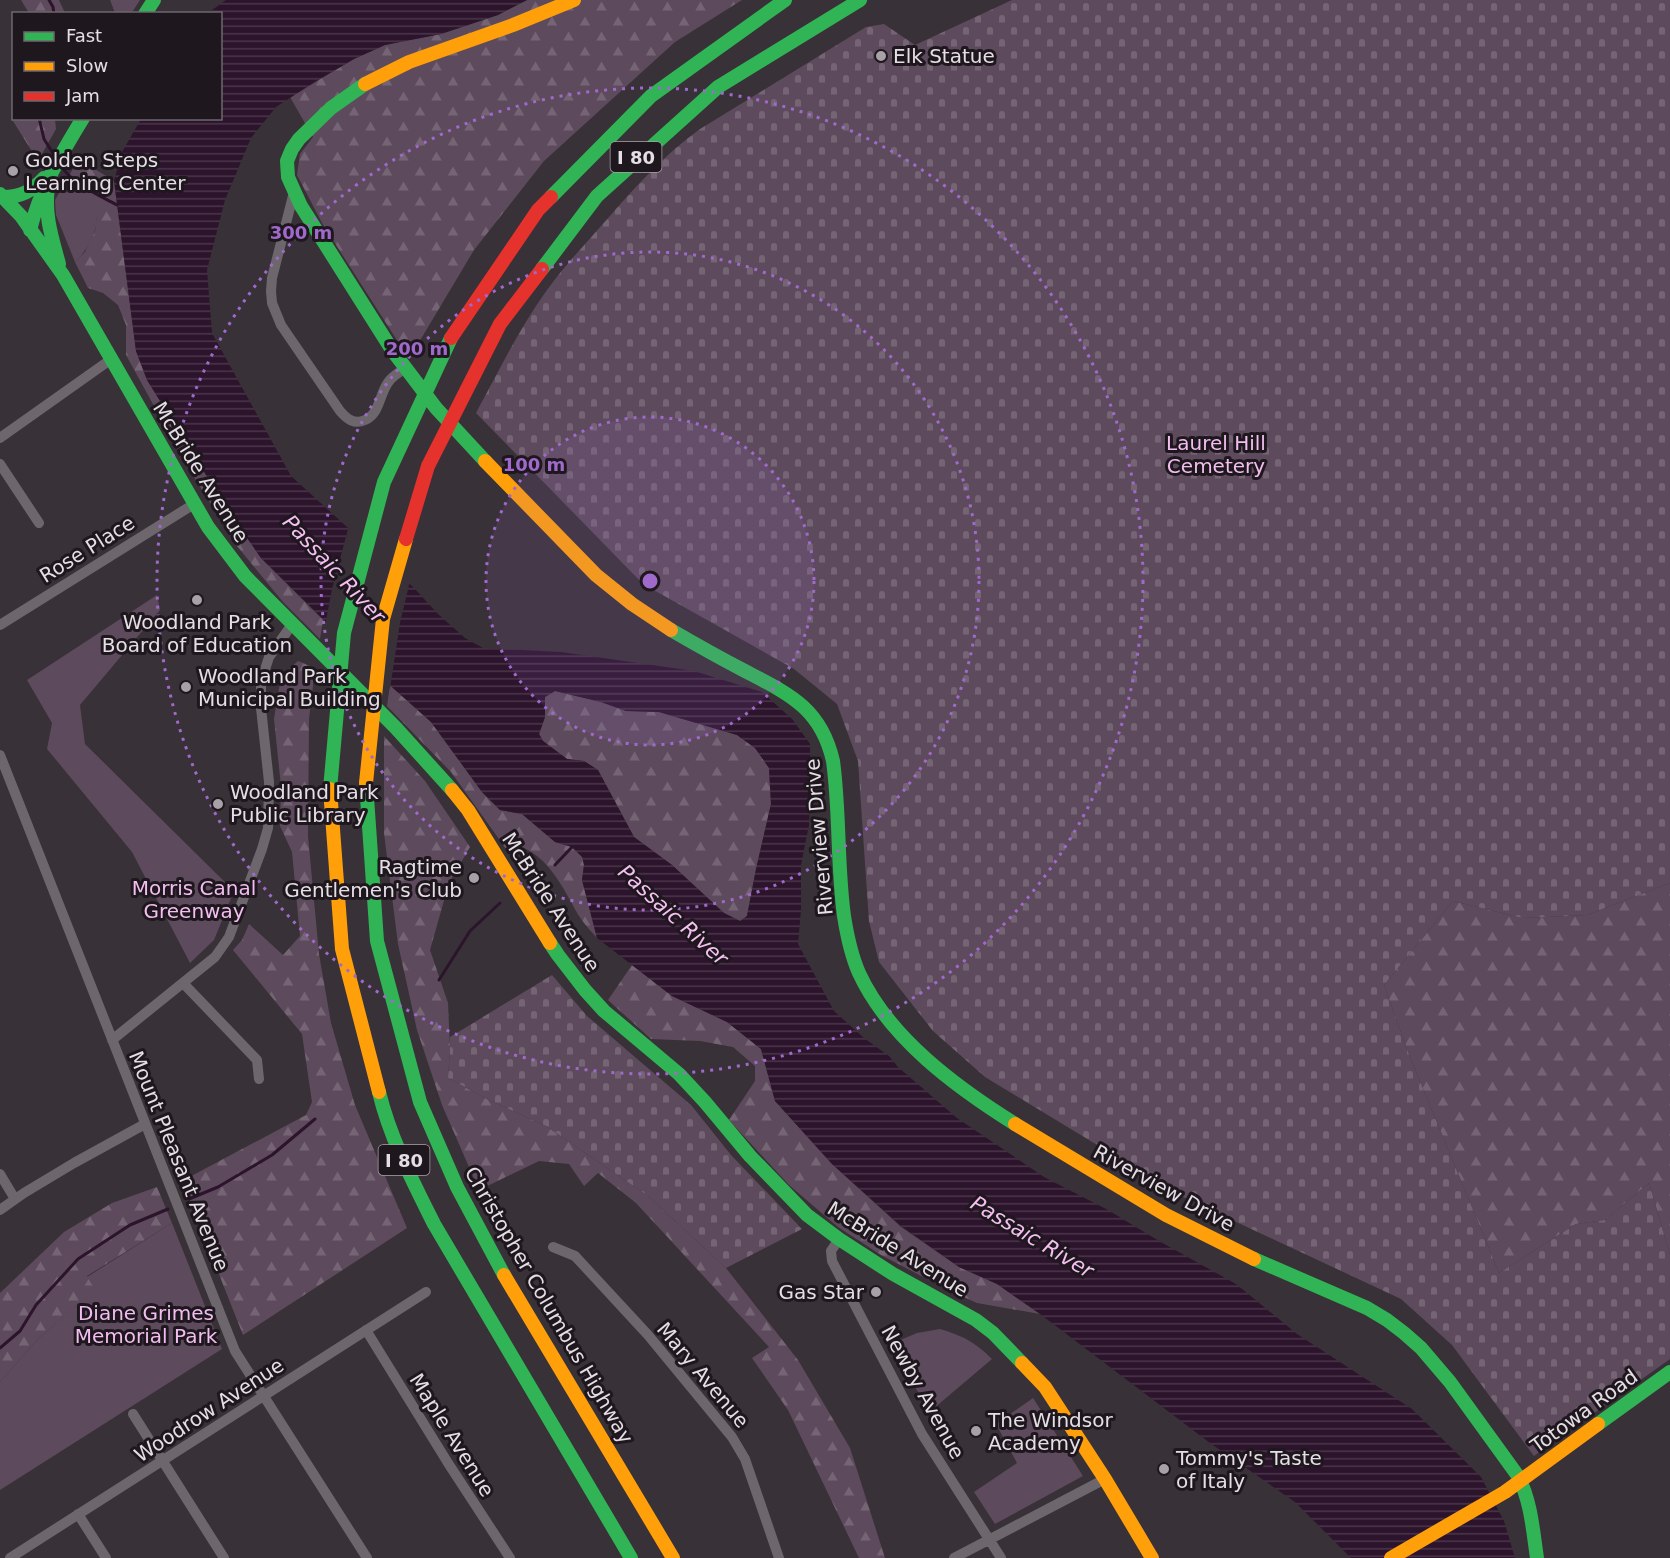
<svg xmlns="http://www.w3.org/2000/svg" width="1670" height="1558" viewBox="0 0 1670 1558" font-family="'DejaVu Sans',sans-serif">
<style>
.forest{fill:url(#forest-firs)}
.cemetery{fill:url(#cemetery-stones)}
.park{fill:#5e4a5d}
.water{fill:url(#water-rules);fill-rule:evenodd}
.pier{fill:#383137}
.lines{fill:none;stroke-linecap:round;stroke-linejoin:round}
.stream{stroke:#2c142c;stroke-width:3}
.street{stroke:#6d676d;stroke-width:10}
.fast{stroke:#30b455;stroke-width:14}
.slow{stroke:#ff9f0a;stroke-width:14}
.jam{stroke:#e5322d;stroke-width:14}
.ring{fill:none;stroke:#a06acc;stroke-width:3;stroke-dasharray:3 6}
.poi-dot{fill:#a9a1a8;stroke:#1e181e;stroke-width:2}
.labels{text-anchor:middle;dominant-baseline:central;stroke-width:6;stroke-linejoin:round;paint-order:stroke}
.shield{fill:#1e181e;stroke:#aaa3a9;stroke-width:1.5}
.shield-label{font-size:18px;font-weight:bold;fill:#e6dee5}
.poi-label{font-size:20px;fill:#e6dee5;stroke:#1e181e;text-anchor:start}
.park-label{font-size:20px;fill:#f2bdef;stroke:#1e181e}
.street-label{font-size:20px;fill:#e6dee5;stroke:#1e181e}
.water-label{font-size:21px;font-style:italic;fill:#f5bff2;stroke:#1e181e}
.centre{fill:#a06acc;stroke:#1e181e;stroke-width:3}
.ring-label{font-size:18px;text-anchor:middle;font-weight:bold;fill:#a06acc;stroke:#1e181e;stroke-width:6;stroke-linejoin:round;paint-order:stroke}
</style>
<defs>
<pattern id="forest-firs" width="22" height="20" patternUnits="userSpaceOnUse" patternTransform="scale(1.5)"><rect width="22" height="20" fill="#5e4a5d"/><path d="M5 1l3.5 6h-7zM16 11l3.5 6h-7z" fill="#756474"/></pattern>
<pattern id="cemetery-stones" width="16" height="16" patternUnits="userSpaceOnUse" patternTransform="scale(1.5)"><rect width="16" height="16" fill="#5e4a5d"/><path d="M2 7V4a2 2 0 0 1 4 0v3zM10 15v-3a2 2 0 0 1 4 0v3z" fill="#756474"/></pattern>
<pattern id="water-rules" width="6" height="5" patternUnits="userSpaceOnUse" patternTransform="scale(1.5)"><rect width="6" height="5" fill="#2c142c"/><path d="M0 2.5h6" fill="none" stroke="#4b364a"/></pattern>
</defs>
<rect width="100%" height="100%" fill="#383137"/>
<path class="forest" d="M 21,0 L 59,0 L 65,13 L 29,13 Z
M 527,0 L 742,0 L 675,42 L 544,161 L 474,250 L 409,359 L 322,223 L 297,175 L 300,154 L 313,137 L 290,97 L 354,59 L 385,45 L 441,34 L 498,15 Z
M 14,119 L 55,119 L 56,129 L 38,161 L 13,121 Z
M 79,159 L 114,181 L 136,351 L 147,380 L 229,512 L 261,558 L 323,620 L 320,639 L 283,602 L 237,546 L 187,466 L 126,355 L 126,325 L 118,305 L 103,293 L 88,288 L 75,262 L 85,252 L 95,231 L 97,215 L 75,182 L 68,177 Z
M 298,661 L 315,668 L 309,719 L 308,836 L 319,954 L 331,1023 L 355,1105 L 407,1228 L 243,1335 L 182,1181 L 306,1115 L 312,1102 L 302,1034 L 233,950 L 242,940 L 249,924 L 283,955 L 300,936 L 292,852 L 280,826 L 281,786 L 274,719 L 281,676 Z
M 390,685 L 431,722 L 482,792 L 500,810 L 522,814 L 555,842 L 572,847 L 583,857 L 584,865 L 582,880 L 597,938 C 591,931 584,924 579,916 C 565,892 551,860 524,848 L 509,853 L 451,772 L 387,706 Z
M 555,691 L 601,702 L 626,711 L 659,712 L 737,735 L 755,748 L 769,768 L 771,804 L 756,869 L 747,916 L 740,921 L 724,913 L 672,865 L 634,837 L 598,770 L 584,761 L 567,759 L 543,741 L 539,734 L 545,717 L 545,697 Z
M 384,736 L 425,781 L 470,847 L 449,883 L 430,950 L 448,1003 L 450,1049 L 448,1078 L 489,1100 L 546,1126 L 648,1196 L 726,1268 L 798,1360 L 850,1448 L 885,1558 L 859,1558 L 788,1410 L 752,1358 L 769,1347 L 636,1203 L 598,1173 L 584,1186 L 569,1164 L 539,1161 L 479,1190 L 442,1105 L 417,1030 L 398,944 L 384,833 Z
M 1670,883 L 1670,1255 L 1649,1183 L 1605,1220 L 1576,1224 L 1499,1273 L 1408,1052 L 1384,985 L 1453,901 L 1522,918 L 1587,915 Z
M 632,965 L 672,996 L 727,1022 L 761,1049 L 775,1101 L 832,1164 L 901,1227 L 959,1267 L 997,1284 L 1040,1314 L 977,1303 L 948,1290 L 881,1255 L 838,1227 L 789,1185 L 729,1120 L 755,1081 L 755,1066 L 733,1047 L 700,1041 L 651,1039 L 608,1000 Z
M 157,1187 L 172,1223 L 87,1276 L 96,1289 L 39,1338 L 0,1382 L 0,1293 L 64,1232 L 112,1203 Z"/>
<path class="cemetery" d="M 1012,0 L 1670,0 L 1670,883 L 1587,915 L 1522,918 L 1453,901 L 1384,985 L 1408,1052 L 1499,1273 L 1576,1224 L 1605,1220 L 1649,1183 L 1670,1255 L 1670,1359 L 1534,1456 L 1452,1345 L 1401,1299 L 1183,1197 L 985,1077 L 933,1031 L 879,962 L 869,921 L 858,761 L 837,704 L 794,669 L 643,584 L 476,413 C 498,372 519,329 547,290 C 565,265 588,241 609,217 C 637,185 665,154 700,129 L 866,27 L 884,24 L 915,45 Z
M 552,975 L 587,1016 L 691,1105 L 731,1155 L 802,1229 L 726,1268 L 648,1196 L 546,1126 L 489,1100 L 448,1078 L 450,1049 L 450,1037 Z"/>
<path class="park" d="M 110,0 L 140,0 L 131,14 L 115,13 Z
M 68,177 L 92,192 C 94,199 97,208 97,215 C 97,233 88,250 75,262 L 56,215 L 55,200 Z
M 157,595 L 160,610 L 80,705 L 85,744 L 234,891 L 214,940 L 190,963 L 132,852 L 47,749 L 52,723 L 27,680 Z
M 172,1223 L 222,1349 L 0,1490 L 0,1382 L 39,1338 L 95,1289 L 87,1277 Z
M 940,1329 C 963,1336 975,1342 992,1359 L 933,1409 L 927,1408 L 891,1344 L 917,1333 Z
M 1033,1398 L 1083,1476 L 995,1524 L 974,1492 L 1017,1463 L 996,1424 Z"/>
<path class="water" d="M 226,0 L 527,0 L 498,15 L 441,34 L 385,45 L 354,59 L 318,80 L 276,107 L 251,138 L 225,200 L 207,270 L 212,333 L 291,476 L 414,588 L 438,614 L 465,638 L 483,648 L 561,652 L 694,671 L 762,692 L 793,720 L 810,744 L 811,783 L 809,825 L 801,865 L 801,910 L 798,944 L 834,1011 L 864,1038 L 889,1056 L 898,1067 L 957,1118 L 1044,1177 L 1108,1210 L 1159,1241 L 1236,1284 L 1297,1334 L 1412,1409 L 1481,1477 L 1504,1521 L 1515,1558 L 1351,1558 L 1295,1502 L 1210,1443 L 1040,1314 L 997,1284 L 959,1267 L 901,1226 L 832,1164 L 775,1101 L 761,1049 L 727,1022 L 672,996 L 597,938 L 582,880 L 584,865 L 582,857 L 572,847 L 555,842 L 522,814 L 500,810 L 482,792 L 431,722 L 394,689 L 261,558 L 229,512 L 147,380 L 136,351 L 114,181 L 122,152 L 141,119 L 220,118 L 220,14 L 208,13 ZM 555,691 L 601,702 L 626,711 L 659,712 L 737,735 L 755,748 L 769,768 L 771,804 L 756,869 L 747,916 L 740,921 L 724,913 L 672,865 L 634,837 L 598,770 L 584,761 L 567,759 L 543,741 L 539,734 L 545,717 L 545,697 Z"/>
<path class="pier" d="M 349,525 L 410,581 L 400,623 L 390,689 L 325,626 L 332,589 Z"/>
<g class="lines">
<path class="stream" d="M 49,0 L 53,7 L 54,14
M 39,118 L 44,139 L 54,155
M 61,166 C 74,185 97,194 117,205
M 555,865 L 572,847
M 439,980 L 470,931 L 500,903
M 189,1199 L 218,1187 L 272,1155 L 315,1119
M 0,1348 L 20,1331 L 36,1305 L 78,1259 L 130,1225 L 168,1209"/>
<path class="street" d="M 294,192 L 272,278 L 271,291 L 272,303 L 281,325 L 340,411 C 347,419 354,425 365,420 C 381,413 379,392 390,380 C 394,375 400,372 405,368
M 0,438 L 110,360
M 0,464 L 39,523
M 0,625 L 194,504
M 0,755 L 235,1351 L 367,1558
M 183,983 L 257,1060 L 259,1079
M 112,1040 L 215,957 L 229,937 L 262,849 L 268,828 L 269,782 L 261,708 L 261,682 L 269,657 L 293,623
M 0,1174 L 15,1199
M 0,1210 L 24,1193 L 74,1163 L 145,1124
M 839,1239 L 831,1251 L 832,1261 L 922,1434 L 1001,1558
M 553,1247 L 575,1256 L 648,1335 L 732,1437 L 745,1459 L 779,1558
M 366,1330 L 448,1463 L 510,1558
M 133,1414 L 224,1558
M 78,1514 L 106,1558
M 10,1558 L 426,1292
M 954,1558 L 1105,1479"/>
<path class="fast" d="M 145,14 L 154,0
M 365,84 L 331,108 L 299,139 L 292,149 L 287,161 L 288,177 L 301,206 L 392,350 L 436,408 L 485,461
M 48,187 C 44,214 52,238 59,264
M 0,194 L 21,216 L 63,275 L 208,527 L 245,576 L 396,728 L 452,790
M 3,197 C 21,197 32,191 44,178
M 551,197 L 651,96 L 785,0
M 30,230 C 40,189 61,154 83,118
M 542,269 L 597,196 L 718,87 L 860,0
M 671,630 C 695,644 720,658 745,671 C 789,694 821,708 833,761 C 840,812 837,865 844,916 C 847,935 851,955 859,973 C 889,1038 956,1087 1015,1124
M 366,783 L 377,941 L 420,1102 L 457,1187 L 504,1275
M 330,789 L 344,633 L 384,482 L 451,338
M 550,943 L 558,955 L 585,990 L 604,1011 L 679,1074 L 705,1102 L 750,1156 L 807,1215 L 839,1239 L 893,1274 L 976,1320 L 993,1333 L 1022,1363
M 379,1092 C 390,1138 413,1182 434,1224 L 631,1558
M 1254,1259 L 1367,1308 L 1387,1320 L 1404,1333 L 1421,1348 L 1450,1382 L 1518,1476 C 1531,1501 1533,1531 1537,1558
M 1598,1424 L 1670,1372"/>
<path class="slow" d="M 365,84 L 409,62 L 513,25 L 574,0
M 485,461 L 596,575 L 632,604 L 671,630
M 366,783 L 383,619 L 406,539
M 330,789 L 342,949 L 379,1092
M 452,790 L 468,810 L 550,943
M 1015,1124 L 1166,1215 L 1254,1259
M 504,1275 L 673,1558
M 1022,1363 L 1045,1387 L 1105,1479 L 1152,1558
M 1391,1558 L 1505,1492 L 1598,1424"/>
<path class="jam" d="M 451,338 L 538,210 L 551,197
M 406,539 L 428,466 L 500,324 L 542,269"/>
</g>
<circle cx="650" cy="581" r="164" fill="#a06acc" fill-opacity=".12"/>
<g class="ring">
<circle cx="650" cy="581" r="164"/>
<circle cx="650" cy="581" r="329"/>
<circle cx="650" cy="581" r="493"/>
</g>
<g class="poi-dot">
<circle cx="881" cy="56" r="6"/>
<circle cx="13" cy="171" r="6"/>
<circle cx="197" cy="600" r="6"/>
<circle cx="186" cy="687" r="6"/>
<circle cx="218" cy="804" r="6"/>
<circle cx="474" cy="878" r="6"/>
<circle cx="876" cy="1292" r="6"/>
<circle cx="976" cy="1431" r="6"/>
<circle cx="1164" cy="1469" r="6"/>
</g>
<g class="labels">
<g class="shield">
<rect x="610.5" y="142" width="51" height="30" rx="4.5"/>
<rect x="378.5" y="1145" width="51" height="30" rx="4.5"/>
</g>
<g class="shield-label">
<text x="636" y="157">I 80</text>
<text x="404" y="1160">I 80</text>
</g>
<g class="poi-label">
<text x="893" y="56">Elk Statue</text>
<text x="25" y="160">Golden Steps<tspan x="25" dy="23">Learning Center</tspan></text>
<text x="197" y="622" text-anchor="middle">Woodland Park<tspan x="197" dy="23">Board of Education</tspan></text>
<text x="198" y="676">Woodland Park<tspan x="198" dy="23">Municipal Building</tspan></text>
<text x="230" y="792">Woodland Park<tspan x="230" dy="23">Public Library</tspan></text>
<text x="462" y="867" text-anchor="end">Ragtime<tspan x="462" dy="23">Gentlemen's Club</tspan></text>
<text x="864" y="1292" text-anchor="end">Gas Star</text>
<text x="988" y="1420">The Windsor<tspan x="988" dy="23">Academy</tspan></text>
<text x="1176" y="1458">Tommy's Taste<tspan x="1176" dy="23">of Italy</tspan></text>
</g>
<g class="park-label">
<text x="1216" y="443">Laurel Hill<tspan x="1216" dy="23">Cemetery</tspan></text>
<text x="194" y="888">Morris Canal<tspan x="194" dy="23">Greenway</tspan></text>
<text x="146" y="1313">Diane Grimes<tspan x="146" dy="23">Memorial Park</tspan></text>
</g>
<g class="street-label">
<text transform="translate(201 472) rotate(58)">McBride Avenue</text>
<text transform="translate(87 549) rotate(-32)">Rose Place</text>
<text transform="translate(819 837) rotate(-95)">Riverview Drive</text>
<text transform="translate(551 902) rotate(57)">McBride Avenue</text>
<text transform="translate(179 1161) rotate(68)">Mount Pleasant Avenue</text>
<text transform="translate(1164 1188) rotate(29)">Riverview Drive</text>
<text transform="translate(898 1249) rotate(32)">McBride Avenue</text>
<text transform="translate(549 1305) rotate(60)">Christopher Columbus Highway</text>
<text transform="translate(703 1375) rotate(50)">Mary Avenue</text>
<text transform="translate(923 1392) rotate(61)">Newby Avenue</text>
<text transform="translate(209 1410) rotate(-33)">Woodrow Avenue</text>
<text transform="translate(1584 1411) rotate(-36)">Totowa Road</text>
<text transform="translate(452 1435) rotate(58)">Maple Avenue</text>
</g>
<g class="water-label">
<text transform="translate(334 569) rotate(47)">Passaic River</text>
<text transform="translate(673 915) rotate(42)">Passaic River</text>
<text transform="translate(1032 1237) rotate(31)">Passaic River</text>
</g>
</g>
<circle cx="650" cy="581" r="9" class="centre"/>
<g class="ring-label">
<text x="301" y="239">300 m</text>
<text x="417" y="355">200 m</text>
<text x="534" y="471">100 m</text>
</g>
<rect x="12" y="12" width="210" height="108" fill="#1e181e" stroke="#6e676e" stroke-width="1.5"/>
<rect x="24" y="32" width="30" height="9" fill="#30b455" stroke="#6e676e" stroke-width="1.5"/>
<text x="66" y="42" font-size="18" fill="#e6dee5">Fast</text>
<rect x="24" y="62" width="30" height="9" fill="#ff9f0a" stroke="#6e676e" stroke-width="1.5"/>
<text x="66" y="72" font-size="18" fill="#e6dee5">Slow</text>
<rect x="24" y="92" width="30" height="9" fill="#e5322d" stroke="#6e676e" stroke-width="1.5"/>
<text x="66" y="102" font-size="18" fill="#e6dee5">Jam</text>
</svg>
